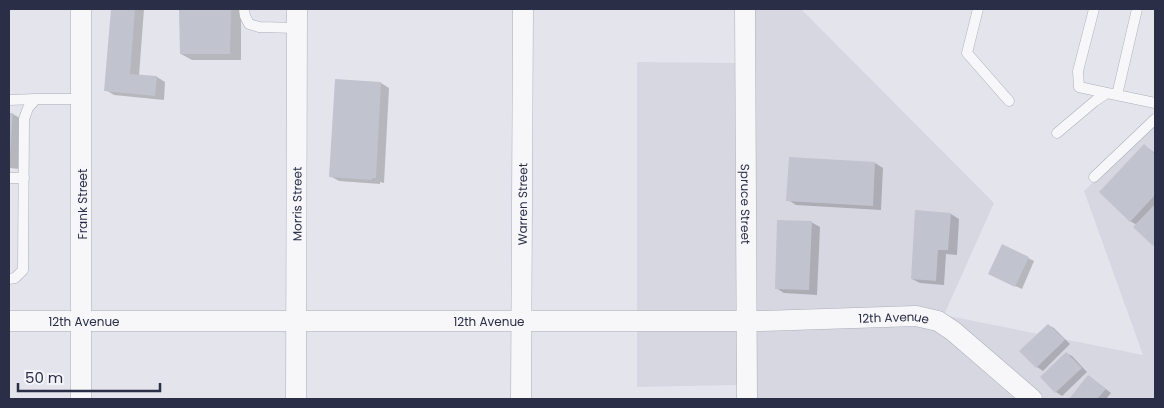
<svg xmlns="http://www.w3.org/2000/svg" width="1164" height="408" viewBox="0 0 1164 408" font-family="Poppins,sans-serif">
<style>
.built{fill:#d6d7e1}
.shadow{fill:#0003}
.building{fill:#c1c3cf}
.lines{fill:none;stroke-linecap:round;stroke-linejoin:round}
.service-casing{stroke:#acaeba;stroke-width:11}
.minor-casing{stroke:#acaeba;stroke-width:21}
.service{stroke:#f7f7fa;stroke-width:10}
.minor{stroke:#f7f7fa;stroke-width:20}
.labels{text-anchor:middle;dominant-baseline:central;stroke-width:4;stroke-linejoin:round;paint-order:stroke}
.street-label{font-size:12px;fill:#2a2e46;stroke:#f4f5f9}
</style>
<rect width="100%" height="100%" fill="#e4e5ec"/>
<path class="built" d="M 735,9 L 801,9 L 994,203 L 944,315 L 1143,355 L 1084,191 L 1155,122 L 1155,399 L 737,399 L 738,385 L 637,387 L 637,62 L 739,63 Z"/>
<path class="shadow" d="M 112,9 L 144,9 L 139,76 L 157,77 L 165,82 L 164,100 L 114,95 L 106,90 Z
M 181,9 L 241,9 L 241,60 L 192,60 L 181,54 Z
M 381,83 L 389,88 L 384,183 L 380,182 L 380,184 L 339,181 L 330,176 Z
M 9,114 L 13,114 L 23,120 L 20,169 L 9,168 Z
M 1145,146 L 1155,153 L 1155,246 L 1137,225 L 1130,221 Z
M 875,163 L 883,168 L 881,210 L 796,205 L 788,200 Z
M 951,214 L 959,219 L 957,255 L 946,254 L 944,285 L 920,283 L 912,279 Z
M 811,222 L 820,227 L 817,295 L 784,293 L 776,288 Z
M 1028,258 L 1034,261 L 1022,289 L 996,277 Z
M 1048,325 L 1054,328 L 1070,344 L 1043,371 L 1037,367 L 1021,351 Z
M 1066,353 L 1072,356 L 1087,372 L 1062,396 L 1056,392 L 1042,377 Z
M 1089,376 L 1111,393 L 1106,399 L 1070,399 Z"/>
<path class="building" d="M 111,9 L 135,9 L 130,74 L 157,76 L 155,96 L 104,91 Z
M 179,9 L 231,9 L 230,54 L 180,54 Z
M 335,79 L 381,82 L 376,178 L 372,178 L 372,180 L 329,177 Z
M 9,113 L 13,113 L 10,155 L 9,155 Z
M 1144,144 L 1155,154 L 1155,195 L 1130,222 L 1099,192 Z
M 789,157 L 875,162 L 873,206 L 786,201 Z
M 1155,204 L 1155,243 L 1153,246 L 1133,227 Z
M 915,210 L 951,213 L 948,250 L 938,250 L 936,281 L 911,279 Z
M 777,220 L 812,221 L 809,290 L 775,289 Z
M 1002,244 L 1029,257 L 1015,287 L 988,274 Z
M 1048,324 L 1065,340 L 1036,368 L 1019,351 Z
M 1066,352 L 1082,368 L 1055,393 L 1040,377 Z
M 1088,375 L 1106,389 L 1097,399 L 1069,399 Z"/>
<g class="lines">
<defs>
<path id="service" d="M 244,9 L 245,16 L 249,24 L 259,27 L 297,28
M 978,9 L 967,53 L 1009,101
M 1094,9 L 1078,71 L 1079,87 L 1107,93
M 1117,95 L 1137,9
M 9,100 L 36,99
M 1057,133 L 1095,101 L 1107,93 L 1155,103
M 1094,177 L 1155,119
M 9,178 L 24,178
M 9,279 L 15,278 L 23,270 L 24,119 L 28,108 L 36,99 L 82,99"/>
<g id="minor">
<path id="s1" d="M 745,9 L 747,399"/>
<path id="s2" d="M 9,321 L 762,321 L 916,316 L 938,321 L 953,331 L 1032,399"/>
<path d="M 81,399 L 81,9"/>
<path id="s3" d="M 296,399 L 297,9"/>
<path id="s4" d="M 521,399 L 523,9"/>
</g>
</defs>
<use href="#service" class="service-casing"/>
<use href="#minor" class="minor-casing"/>
<use href="#service" class="service"/>
<use href="#minor" class="minor"/>
</g>
<g class="labels">
<g class="street-label">
<text transform="translate(82 204) rotate(-90)">Frank Street</text>
<text stroke="none"><textPath href="#s3" startOffset="195">Morris Street</textPath></text>
<text stroke="none"><textPath href="#s4" startOffset="195">Warren Street</textPath></text>
<text stroke="none"><textPath href="#s1" startOffset="195">Spruce Street</textPath></text>
<text stroke="none"><textPath href="#s2" startOffset="885">12th Avenue</textPath></text>
<text stroke="none"><textPath href="#s2" startOffset="75">12th Avenue</textPath></text>
<text stroke="none"><textPath href="#s2" startOffset="480">12th Avenue</textPath></text>
</g>
</g>
<rect width="1164" height="408" fill="none" stroke="#2a2e46" stroke-width="20"/>
<path d="M18 383v8h142v-8" fill="none" stroke="#2a2e46" stroke-width="2.5"/>
<text x="25" y="383" font-size="15" fill="#2a2e46" stroke="#f4f5f9" stroke-width="4" paint-order="stroke">50 m</text>
</svg>
